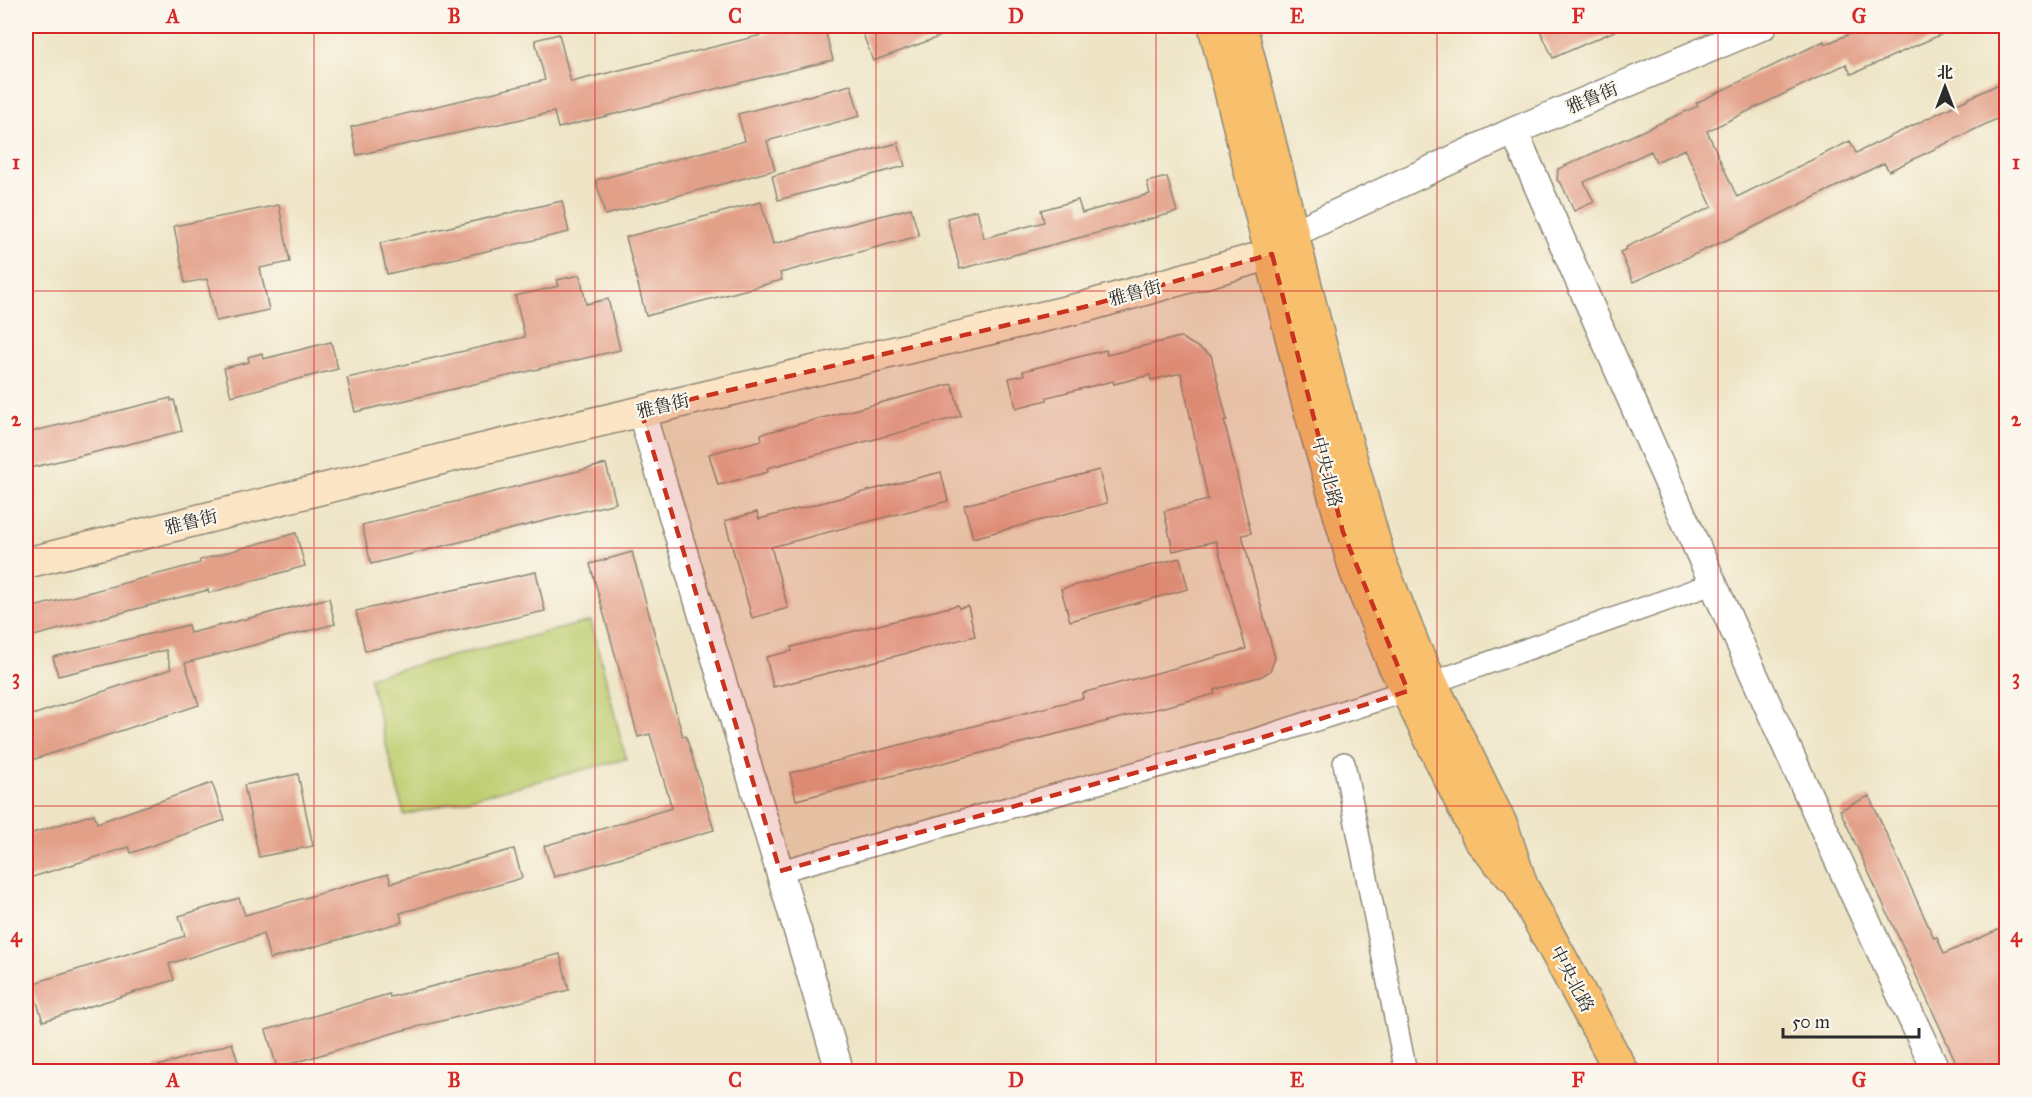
<svg xmlns="http://www.w3.org/2000/svg" width="2032" height="1097" viewBox="0 0 2032 1097" font-family="'IM FELL Great Primer','Noto Serif SC',serif">
<style>
.green{fill:#bdcd70;stroke:#747c4e;stroke-width:1.5}
.building{fill:#e3a089}
.lines{fill:none;stroke-linecap:round;stroke-linejoin:round}
.minor-casing{stroke:#8c8878;stroke-width:24}
.tertiary-casing{stroke:#8c8878;stroke-width:30}
.secondary-casing{stroke:#8c8878;stroke-width:33}
.primary-casing{stroke:#8c8878;stroke-width:36}
.minor{stroke:#fff;stroke-width:21}
.tertiary{stroke:#fff;stroke-width:27}
.secondary{stroke:#fce5c4;stroke-width:30}
.primary{stroke:#f8bf6c;stroke-width:33}
.marked{fill:#c8321e;fill-opacity:0.2;stroke:#c8321e;stroke-width:4.5;stroke-dasharray:12 8;stroke-linejoin:round}
.grid{fill:none;stroke:#d62828;stroke-width:1.5;stroke-opacity:0.55}
.labels{text-anchor:middle;dominant-baseline:central;stroke-width:4.5;stroke-linejoin:round;paint-order:stroke}
.street-label{font-size:18px;fill:#2b2b2b;stroke:#fbf7ec}
.neatline{fill:none;stroke:#d62828;stroke-width:2}
.grid-label{font-size:20px;text-anchor:middle;font-weight:bold;fill:#d62828}
</style>
<rect width="100%" height="100%" fill="#fbf7ec"/>
<filter id="ink" filterUnits="userSpaceOnUse"><feTurbulence type="fractalNoise" baseFrequency=".0167" numOctaves="2"/><feDisplacementMap in="SourceGraphic" scale="12" xChannelSelector="R" yChannelSelector="G"/><feConvolveMatrix kernelMatrix="1 2 1 2 8 2 1 2 1" color-interpolation-filters="sRGB"/></filter>
<filter id="wash" filterUnits="userSpaceOnUse"><feTurbulence type="fractalNoise" baseFrequency=".008" numOctaves="4" result="noise"/><feDisplacementMap in="SourceGraphic" scale="24" xChannelSelector="R" yChannelSelector="G"/><feGaussianBlur stdDeviation="1.35" result="paint"/><feColorMatrix in="noise" values="0 0 0 0 0 0 0 0 0 0 0 0 0 0 0 0 0 1.4 0 .05"/><feComposite in="paint" operator="in"/></filter>
<g filter="url(#wash)">
<rect width="100%" height="100%" fill="#eee4c5"/>
<path class="green" d="M 591,621 L 626,759 L 404,815 L 369,677 Z"/>
<g id="blocks">
<path class="building" d="M 798,26 L 824,26 L 833,60 L 558,128 L 554,112 L 357,155 L 351,127 L 545,80 L 535,40 L 559,34 L 571,82 Z
M 885,26 L 966,26 L 966,27 L 873,61 L 863,34 Z
M 1551,26 L 1626,26 L 1553,58 L 1540,30 Z
M 1868,26 L 1960,26 L 1859,71 L 1851,74 L 1846,64 L 1707,131 L 1737,197 L 1850,141 L 1856,153 L 2007,80 L 2007,114 L 1889,171 L 1884,163 L 1744,232 L 1633,282 L 1620,252 L 1627,249 L 1626,247 L 1712,207 L 1685,149 L 1656,162 L 1651,151 L 1584,182 L 1594,202 L 1574,211 L 1562,185 L 1557,180 L 1558,169 L 1698,106 L 1696,103 L 1824,41 L 1826,44 Z
M 851,85 L 860,116 L 767,141 L 775,170 L 605,215 L 596,180 L 745,141 L 738,114 Z
M 898,143 L 905,166 L 778,200 L 772,176 Z
M 1167,177 L 1177,212 L 960,269 L 947,218 L 977,210 L 984,238 L 1044,222 L 1041,210 L 1078,200 L 1082,213 L 1150,194 L 1147,182 Z
M 562,201 L 569,232 L 387,274 L 380,243 Z
M 761,202 L 773,244 L 911,208 L 919,236 L 780,273 L 782,280 L 646,316 L 626,237 Z
M 279,205 L 290,262 L 260,268 L 269,310 L 216,321 L 207,279 L 185,283 L 174,226 Z
M 580,275 L 586,304 L 608,299 L 620,350 L 355,412 L 347,378 L 525,337 L 515,296 L 559,286 L 557,280 Z
M 1180,337 L 1211,355 L 1227,420 L 1224,420 L 1251,533 L 1242,535 L 1275,658 L 1270,671 L 1262,676 L 1214,690 L 1215,694 L 796,800 L 790,773 L 1083,698 L 1082,693 L 1246,649 L 1216,541 L 1173,551 L 1164,511 L 1208,500 L 1181,373 L 1151,380 L 1150,375 L 1114,384 L 1113,381 L 1047,397 L 1047,400 L 1016,408 L 1009,378 L 1024,375 L 1023,371 L 1106,350 L 1107,355 Z
M 331,342 L 338,369 L 231,396 L 224,368 L 249,362 L 248,357 L 262,353 L 263,359 Z
M 952,384 L 961,416 L 767,468 L 768,472 L 718,485 L 709,454 L 762,440 L 761,434 Z
M 171,398 L 171,401 L 174,400 L 182,431 L 26,469 L 26,433 Z
M 606,464 L 616,503 L 371,564 L 362,525 Z
M 1099,470 L 1107,503 L 973,538 L 964,505 Z
M 941,472 L 948,501 L 771,547 L 788,608 L 752,618 L 725,521 L 757,512 L 759,519 Z
M 296,533 L 305,566 L 209,593 L 208,590 L 26,638 L 26,609 L 200,563 L 200,560 Z
M 632,552 L 683,737 L 686,736 L 714,830 L 554,877 L 544,846 L 672,808 L 650,734 L 638,737 L 590,564 Z
M 1180,558 L 1188,589 L 1070,621 L 1061,589 Z
M 536,572 L 545,611 L 365,651 L 356,611 Z
M 329,598 L 335,624 L 185,663 L 199,705 L 26,762 L 26,717 L 171,669 L 166,650 L 58,676 L 53,657 L 188,625 L 190,633 Z
M 958,605 L 959,608 L 968,606 L 975,636 L 773,687 L 766,657 L 792,651 L 791,647 Z
M 298,774 L 313,846 L 259,857 L 244,785 Z
M 212,783 L 225,820 L 131,853 L 129,847 L 26,879 L 26,835 L 94,814 L 97,823 Z
M 1869,796 L 1934,938 L 1937,937 L 1944,954 L 2007,926 L 2007,1071 L 1960,1071 L 1840,810 Z
M 514,849 L 522,878 L 400,913 L 402,922 L 270,959 L 263,934 L 169,964 L 174,980 L 43,1021 L 31,984 L 185,936 L 179,916 L 239,898 L 245,915 L 388,874 L 391,883 Z
M 560,954 L 569,990 L 400,1031 L 277,1068 L 266,1030 L 389,994 L 390,997 Z
M 232,1043 L 241,1071 L 153,1071 L 152,1068 Z"/>
</g>
</g>
<g filter="url(#ink)">
<use href="#blocks" fill-opacity="0" stroke="#8c8878" stroke-width="1.5"/>
<g class="lines">
<defs>
<path id="minor" d="M 1344,763 L 1406,1072
M 780,871 L 1254,740 L 1431,683 L 1712,584"/>
<path id="tertiary" d="M 1514,131 C 1651,447 1790,761 1937,1072
M 1292,234 L 1514,131 L 1763,26
M 641,411 L 840,1072"/>
<path id="secondary" d="M 26,563 L 478,450 L 1084,307 L 1272,254 L 1289,237"/>
<path id="primary" d="M 1215,26 L 1307,397 L 1356,570 L 1393,661 L 1480,839 L 1512,876
M 1240,26 L 1331,390 L 1379,561 L 1415,651 L 1502,828 L 1521,886 L 1622,1072"/>
</defs>
<use href="#minor" class="minor-casing"/>
<use href="#tertiary" class="tertiary-casing"/>
<use href="#secondary" class="secondary-casing"/>
<use href="#primary" class="primary-casing"/>
<use href="#minor" class="minor"/>
<use href="#tertiary" class="tertiary"/>
<use href="#secondary" class="secondary"/>
<use href="#primary" class="primary"/>
</g>
</g>
<path class="marked" d="M 1272,254 L 1343,532 L 1408,691 L 1254,740 L 780,871 L 641,411 L 1084,307 Z"/>
<path class="grid" d="M 314,26 L 314,1072M 595,26 L 595,1072M 876,26 L 876,1072M 1156,26 L 1156,1072M 1437,26 L 1437,1072M 1718,26 L 1718,1072M 26,291 L 2006,291M 26,548 L 2006,548M 26,806 L 2006,806"/>
<g class="labels">
<g class="street-label">
<text transform="translate(1592 98) rotate(-23)">雅鲁街</text>
<text transform="translate(1135 293) rotate(-15)">雅鲁街</text>
<text transform="translate(663 406) rotate(-13)">雅鲁街</text>
<text transform="translate(1327 472) rotate(75)">中央北路</text>
<text transform="translate(191 522) rotate(-14)">雅鲁街</text>
<text transform="translate(1572 979) rotate(62)">中央北路</text>
</g>
</g>
<rect width="2032" height="1097" fill="none" stroke="#fbf7ec" stroke-width="66"/>
<g transform="translate(1945 87)" stroke="#fbf7ec" stroke-width="4.5" paint-order="stroke">
<path d="M0-4.5L10 22L0 15L-10 22Z" fill="#2b2b2b"/>
<text y="-9" font-size="16" font-weight="bold" text-anchor="middle" fill="#2b2b2b">北</text>
</g>
<path d="M1783 1028v9h136v-9" fill="none" stroke="#2b2b2b" stroke-width="3"/>
<text x="1792" y="1028" font-size="18" fill="#2b2b2b" stroke="#fbf7ec" stroke-width="4.5" paint-order="stroke">50 m</text>
<rect x="33" y="33" width="1966" height="1031" class="neatline"/>
<g class="grid-label">
<text x="173" y="23">A</text>
<text x="454" y="23">B</text>
<text x="735" y="23">C</text>
<text x="1016" y="23">D</text>
<text x="1297" y="23">E</text>
<text x="1578" y="23">F</text>
<text x="1859" y="23">G</text>
<text x="16" y="169">1</text>
<text x="2016" y="169">1</text>
<text x="16" y="426">2</text>
<text x="2016" y="426">2</text>
<text x="16" y="684">3</text>
<text x="2016" y="684">3</text>
<text x="16" y="942">4</text>
<text x="2016" y="942">4</text>
<text x="173" y="1087">A</text>
<text x="454" y="1087">B</text>
<text x="735" y="1087">C</text>
<text x="1016" y="1087">D</text>
<text x="1297" y="1087">E</text>
<text x="1578" y="1087">F</text>
<text x="1859" y="1087">G</text>
</g>
</svg>
